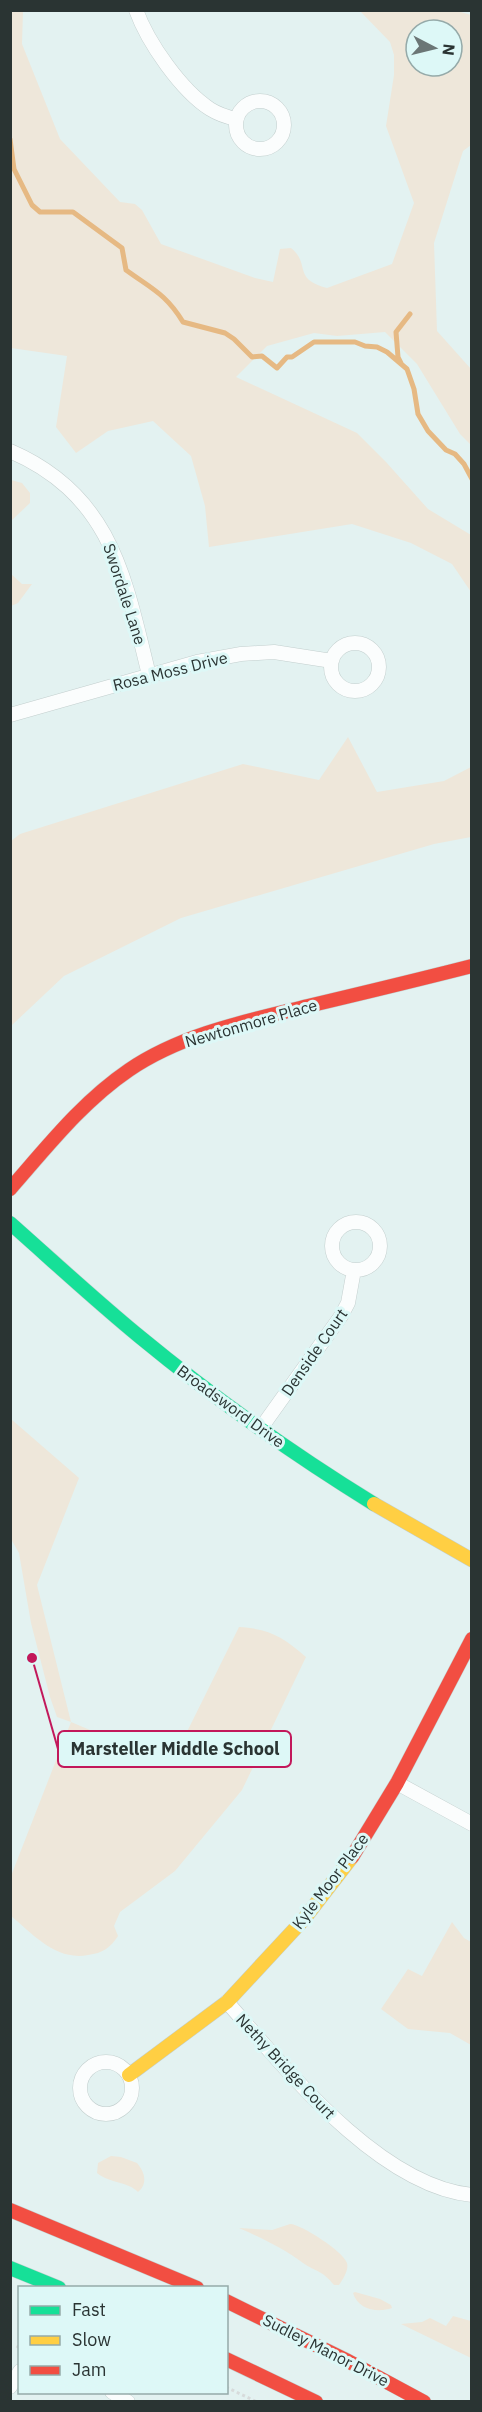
<svg xmlns="http://www.w3.org/2000/svg" width="482" height="2412" viewBox="0 0 482 2412" font-family="'IBM Plex Sans',sans-serif">
<style>
.green{fill:#eee7da;fill-rule:evenodd}
.lines{fill:none;stroke-linecap:round;stroke-linejoin:round}
.stream{stroke:#e6b983;stroke-width:5}
.street-casing{stroke:#c3cfce;stroke-width:15}
.fast-casing{stroke:#c3cfce;stroke-width:15}
.slow-casing{stroke:#c3cfce;stroke-width:15}
.jam-casing{stroke:#c3cfce;stroke-width:15}
.path{stroke:#d7dbdb;stroke-width:3;stroke-dasharray:3 3;stroke-linecap:butt}
.street{stroke:#fbfdfd;stroke-width:14}
.fast{stroke:#16e098;stroke-width:14}
.slow{stroke:#ffcf43;stroke-width:14}
.jam{stroke:#f24e42;stroke-width:14}
.labels{text-anchor:middle;dominant-baseline:central;stroke-width:6;stroke-linejoin:round;paint-order:stroke}
.street-label{font-size:16px;fill:#2a3433;stroke:#ddf8f7}
.leader{fill:none;stroke:#c2185b;stroke-width:2}
.callout-dot{fill:#c2185b;stroke:#ddf8f7;stroke-width:2}
.callout{fill:#ddf8f7;stroke:#c2185b;stroke-width:2}
.callout-label{font-size:18px;text-anchor:middle;font-weight:bold;fill:#2a3433}
</style>
<rect width="100%" height="100%" fill="#e3f2f1"/>
<path class="green" d="M 454,10 L 471,15 L 471,145 L 463,151 L 434,243 L 437,331 L 471,369 L 471,445 L 460,434 L 417,364 L 385,332 L 337,336 L 314,333 L 267,346 L 236,377 L 357,433 L 386,462 L 428,509 L 471,535 L 471,592 L 452,564 L 411,543 L 352,524 L 209,547 L 205,506 L 191,456 L 153,421 L 108,431 L 76,453 L 56,427 L 67,356 L 11,348 L 11,11 L 23,11 L 22,44 L 60,139 L 120,202 L 135,204 L 142,210 L 161,244 L 255,278 L 273,282 L 280,249 L 291,248 C 311,264 292,279 327,288 L 392,264 L 414,203 L 386,126 L 394,75 L 394,55 L 390,42 L 360,11 ZM 416,30 L 452,30 L 452,66 L 416,66 Z
M 11,480 L 22,483 L 30,493 L 30,503 L 11,521 Z
M 10,573 L 22,584 L 32,584 L 18,603 L 11,606 Z
M 348,737 L 377,792 L 444,781 L 471,767 L 471,837 L 434,844 L 181,918 L 64,976 L 11,1026 L 11,841 L 20,834 L 243,764 L 319,780 Z
M 11,1419 L 79,1478 L 37,1585 L 71,1722 L 171,1764 L 239,1627 C 270,1629 283,1637 306,1657 L 242,1790 L 175,1871 L 120,1912 L 114,1926 L 118,1936 C 110,1948 103,1953 88,1955 C 56,1961 34,1935 11,1916 L 11,1876 L 71,1722 L 57,1717 L 50,1697 L 31,1623 L 19,1553 L 11,1539 Z
M 452,1922 L 464,1938 L 471,1942 L 471,2045 L 450,2033 L 408,2029 L 381,2009 L 408,1969 L 422,1976 Z
M 111,2156 L 121,2157 L 137,2163 C 145,2172 148,2184 138,2192 C 127,2181 111,2184 97,2173 L 98,2163 Z
M 290,2224 C 301,2224 344,2252 347,2263 C 349,2270 343,2279 339,2285 L 334,2285 C 322,2270 316,2272 303,2263 C 283,2248 262,2238 239,2228 L 272,2230 Z
M 355,2292 L 380,2299 L 391,2305 L 392,2308 C 378,2313 358,2310 353,2293 Z
M 453,2316 L 471,2321 L 471,2358 L 401,2324 L 422,2322 L 430,2318 L 446,2326 Z"/>
<g class="lines">
<path class="stream" d="M 10,139 L 14,169 L 32,205 L 40,212 L 73,212 L 122,248 L 126,270 C 152,289 166,294 183,322 L 225,333 L 234,339 L 252,357 L 262,356 L 277,368 L 287,357 L 292,357 L 314,342 L 355,342 L 365,346 L 377,347 L 387,352 L 407,369 L 414,389 L 418,414 L 428,431 L 446,450 L 455,454 L 464,464 L 472,479
M 401,363 L 398,357 L 396,332 L 410,314"/>
<defs>
<path id="street" d="M 136,10 C 148,43 181,90 210,109 C 218,114 227,117 236,119
M236 125a24 24 0 1 1 48 0a24 24 0 1 1-48 0Z
M 10,451 C 112,495 125,578 149,675
M331 667a24 24 0 1 1 48 0a24 24 0 1 1-48 0Z
M 10,715 L 197,662 L 241,654 L 274,652 L 332,661
M332 1246a24 24 0 1 1 48 0a24 24 0 1 1-48 0Z
M 261,1428 L 341,1316 L 348,1303 L 354,1270
M 397,1783 L 472,1824
M 227,2002 C 285,2068 379,2186 472,2195
M80 2088a26 26 0 1 1 52 0a26 26 0 1 1-52 0Z
M 10,2387 L 20,2371
M 112,2392 L 128,2402"/>
<path id="fast" d="M 10,1223 C 53,1261 96,1301 140,1337 C 214,1398 293,1454 374,1504
M 10,2268 L 59,2288"/>
<path id="slow" d="M 374,1504 L 472,1560
M 129,2075 L 227,2002 L 304,1919 L 352,1857"/>
<path id="jam" d="M 10,1189 C 47,1147 82,1102 129,1070 C 182,1034 247,1021 308,1006 C 363,993 417,980 472,966
M 352,1857 L 397,1783 L 472,1639
M 10,2210 L 197,2288
M 226,2301 L 346,2360 L 424,2402
M 226,2359 L 316,2402"/>
</defs>
<use href="#street" class="street-casing"/>
<use href="#fast" class="fast-casing"/>
<use href="#slow" class="slow-casing"/>
<use href="#jam" class="jam-casing"/>
<path class="path" d="M 17,2348 L 20,2343
M 226,2387 L 257,2402"/>
<use href="#street" class="street"/>
<use href="#fast" class="fast"/>
<use href="#slow" class="slow"/>
<use href="#jam" class="jam"/>
</g>
<g class="labels">
<g class="street-label">
<text transform="translate(125 594) rotate(72)">Swordale Lane</text>
<text transform="translate(170 671) rotate(-14)">Rosa Moss Drive</text>
<text transform="translate(251 1023) rotate(-16)">Newtonmore Place</text>
<text transform="translate(314 1352) rotate(-55)">Denside Court</text>
<text transform="translate(231 1406) rotate(36)">Broadsword Drive</text>
<text transform="translate(330 1881) rotate(-53)">Kyle Moor Place</text>
<text transform="translate(286 2066) rotate(47)">Nethy Bridge Court</text>
<text transform="translate(326 2350) rotate(27)">Sudley Manor Drive</text>
</g>
</g>
<path class="leader" d="M32 1658L58 1749"/>
<circle class="callout-dot" cx="32" cy="1658" r="6"/>
<rect class="callout" x="58" y="1731" width="233" height="36" rx="6"/>
<g class="callout-label">
<text x="175" y="1755">Marsteller Middle School</text>
</g>
<rect width="482" height="2412" fill="none" stroke="#2a3433" stroke-width="24"/>
<rect x="18" y="2286" width="210" height="108" fill="#ddf8f7" stroke="#95aaa9" stroke-width="1.5"/>
<rect x="30" y="2306" width="30" height="9" fill="#16e098" stroke="#95aaa9" stroke-width="1.5"/>
<text x="72" y="2316" font-size="18" fill="#2a3433">Fast</text>
<rect x="30" y="2336" width="30" height="9" fill="#ffcf43" stroke="#95aaa9" stroke-width="1.5"/>
<text x="72" y="2346" font-size="18" fill="#2a3433">Slow</text>
<rect x="30" y="2366" width="30" height="9" fill="#f24e42" stroke="#95aaa9" stroke-width="1.5"/>
<text x="72" y="2376" font-size="18" fill="#2a3433">Jam</text>
<g transform="translate(434 48) rotate(97)"><circle r="28" fill="#ddf8f7" stroke="#95aaa9" stroke-width="1.5"/>
<path d="M0-4.5L10 22L0 15L-10 22Z" fill="#6b7676"/>
<text y="-9" font-size="16" font-weight="bold" text-anchor="middle" fill="#2a3433">N</text>
</g>
</svg>
